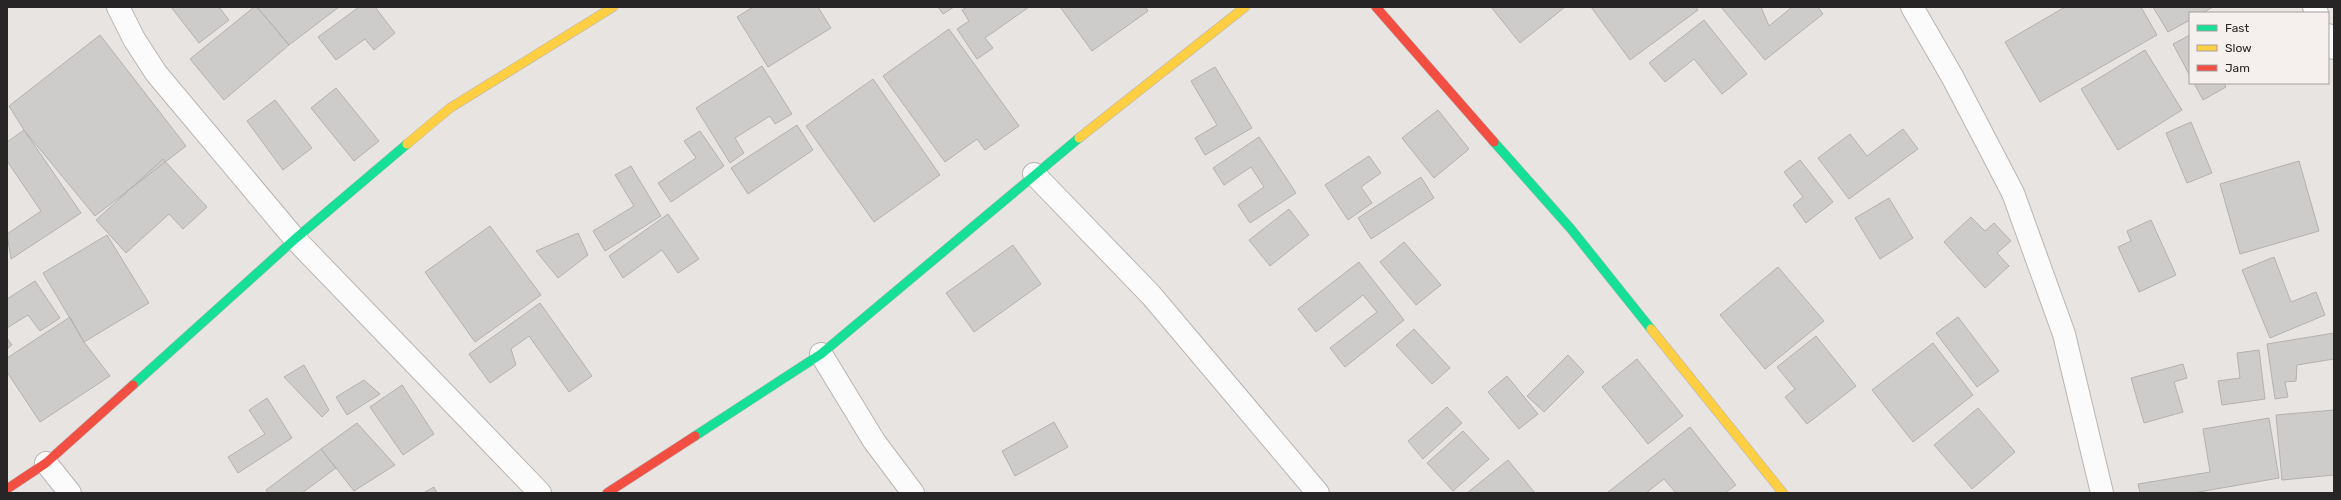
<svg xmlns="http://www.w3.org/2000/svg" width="2341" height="500" viewBox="0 0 2341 500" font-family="Rubik,sans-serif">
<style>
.building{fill:#ceccca;stroke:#b4b1b0}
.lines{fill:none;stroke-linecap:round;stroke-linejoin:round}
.street-casing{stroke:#b8b5b4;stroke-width:24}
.fast-casing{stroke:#b8b5b4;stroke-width:10}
.slow-casing{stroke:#b8b5b4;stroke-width:10}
.jam-casing{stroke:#b8b5b4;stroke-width:10}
.street{stroke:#fbfbfb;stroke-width:22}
.fast{stroke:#16e098;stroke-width:9}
.slow{stroke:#ffcf43;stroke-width:9}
.jam{stroke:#f24e42;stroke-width:9}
</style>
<rect width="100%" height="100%" fill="#e7e4e2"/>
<path class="building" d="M 171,7 L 219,7 L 229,20 L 199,43 Z
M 254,7 L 257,7 L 289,45 L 224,100 L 190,59 Z
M 257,7 L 339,7 L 289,45 Z
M 359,7 L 375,7 L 395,33 L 374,50 L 365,39 L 336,60 L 318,37 Z
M 753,7 L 818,7 L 831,28 L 768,67 L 737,17 Z
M 938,7 L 954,7 L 943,14 Z
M 967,7 L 1029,7 L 985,38 L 993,48 L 977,59 L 957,29 L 969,21 L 962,10 Z
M 1060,7 L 1145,7 L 1148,11 L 1092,51 Z
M 1491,7 L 1565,7 L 1520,43 Z
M 1591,7 L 1696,7 L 1698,10 L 1630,60 Z
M 1721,7 L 1761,7 L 1769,26 L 1792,7 L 1818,7 L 1823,14 L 1765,60 Z
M 2065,7 L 2141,7 L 2157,35 L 2040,102 L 2005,42 Z
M 2153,7 L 2213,7 L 2202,13 L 2190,13 L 2190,20 L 2168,32 Z
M 1704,20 L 1747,74 L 1722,94 L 1694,59 L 1665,82 L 1649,63 Z
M 949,29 L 1019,126 L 985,150 L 977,139 L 945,162 L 883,76 Z
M 100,35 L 186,146 L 95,216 L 24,130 L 9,106 Z
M 2190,35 L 2190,76 L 2173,44 Z
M 2145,50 L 2182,110 L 2118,150 L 2081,89 Z
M 762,66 L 792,114 L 775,124 L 770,116 L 735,138 L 744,153 L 730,163 L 696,108 Z
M 1215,67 L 1252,128 L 1205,155 L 1195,138 L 1217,125 L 1191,81 Z
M 873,79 L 940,175 L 874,222 L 806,126 Z
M 2194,83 L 2224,83 L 2226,87 L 2203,100 Z
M 336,88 L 379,141 L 354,161 L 311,108 Z
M 275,100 L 312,148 L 283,170 L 247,121 Z
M 1438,110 L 1469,149 L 1434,178 L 1402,138 Z
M 2191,122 L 2212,173 L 2187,183 L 2166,133 Z
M 797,125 L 813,150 L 748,194 L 731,168 Z
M 1903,129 L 1918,149 L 1849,199 L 1818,158 L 1850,134 L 1867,156 Z
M 24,130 L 81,213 L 11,259 L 7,234 L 41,211 L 7,161 L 7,142 Z
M 700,131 L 724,166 L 671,202 L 658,183 L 696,158 L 684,141 Z
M 1259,137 L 1296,193 L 1250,223 L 1238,205 L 1264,187 L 1251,167 L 1224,185 L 1213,168 Z
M 1369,156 L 1381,173 L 1361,187 L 1372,203 L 1348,220 L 1325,185 Z
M 163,159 L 207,207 L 183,229 L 169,214 L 126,253 L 96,220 Z
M 1800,160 L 1833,202 L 1806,223 L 1793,205 L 1803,197 L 1784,172 Z
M 2299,161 L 2319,231 L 2240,254 L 2220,184 Z
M 631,166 L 661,216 L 605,251 L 593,231 L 634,206 L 615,175 Z
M 1421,177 L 1434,198 L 1371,239 L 1358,218 Z
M 1889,198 L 1913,238 L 1880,259 L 1855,218 Z
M 1289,209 L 1309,235 L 1270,266 L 1249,240 Z
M 668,214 L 699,259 L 678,273 L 662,250 L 623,278 L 609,256 Z
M 1971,217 L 1985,231 L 1994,223 L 2011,241 L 1997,253 L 2009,266 L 1985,288 L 1944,242 Z
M 2151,220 L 2176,275 L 2139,292 L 2118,247 L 2131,241 L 2127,231 Z
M 490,226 L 541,295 L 475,342 L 425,272 Z
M 578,233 L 588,255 L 558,278 L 536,251 Z
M 107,235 L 149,303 L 84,342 L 43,273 Z
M 1404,242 L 1441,285 L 1416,305 L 1380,262 Z
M 1013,245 L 1041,284 L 974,332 L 946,293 Z
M 2274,257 L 2291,302 L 2316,292 L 2325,315 L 2270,338 L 2242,270 Z
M 1359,262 L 1404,320 L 1345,367 L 1330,348 L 1377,312 L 1363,295 L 1316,332 L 1298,309 Z
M 1778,267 L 1824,321 L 1765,369 L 1720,315 Z
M 35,281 L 60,318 L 40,331 L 28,315 L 7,328 L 7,299 Z
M 540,303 L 592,376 L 569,392 L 529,336 L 511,349 L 516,365 L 490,383 L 469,354 Z
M 70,317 L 84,342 L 110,376 L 40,422 L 7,372 L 7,358 Z
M 1958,317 L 1999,371 L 1977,387 L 1936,333 Z
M 1414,329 L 1450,368 L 1432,384 L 1396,345 Z
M 2334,333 L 2334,359 L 2297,365 L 2296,381 L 2285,382 L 2288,397 L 2275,399 L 2267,344 Z
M 1816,336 L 1856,386 L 1807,424 L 1785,397 L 1795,389 L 1777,367 Z
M 7,338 L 12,345 L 7,349 Z
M 1933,343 L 1973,395 L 1913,442 L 1872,390 Z
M 2259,350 L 2265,399 L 2222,405 L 2218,381 L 2240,378 L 2237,353 Z
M 1568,355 L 1584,372 L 1544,412 L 1527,396 Z
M 1637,359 L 1683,416 L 1648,444 L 1602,387 Z
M 2183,364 L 2187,378 L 2174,382 L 2183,412 L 2144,423 L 2131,378 Z
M 304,365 L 329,410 L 322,417 L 284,377 Z
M 1507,376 L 1538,414 L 1519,429 L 1488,392 Z
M 364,380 L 380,394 L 347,415 L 336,397 Z
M 402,385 L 434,434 L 403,455 L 370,407 Z
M 267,398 L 292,438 L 238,473 L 228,457 L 265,434 L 249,410 Z
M 1447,407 L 1462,423 L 1423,459 L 1408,441 Z
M 1978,408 L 2015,452 L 1972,489 L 1934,445 Z
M 2334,410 L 2334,475 L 2282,480 L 2276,415 Z
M 2269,418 L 2279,478 L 2193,493 L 2140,493 L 2138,484 L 2210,472 L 2203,429 Z
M 1054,422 L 1068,447 L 1015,476 L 1002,451 Z
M 357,423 L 395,465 L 354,491 L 321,449 Z
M 1690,427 L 1736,485 L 1725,493 L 1676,493 L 1664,479 L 1646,493 L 1607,493 Z
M 1463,431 L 1489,459 L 1453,491 L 1427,463 Z
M 321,449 L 336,468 L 302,493 L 268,493 L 266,490 Z
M 1508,460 L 1535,493 L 1467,493 Z
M 434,487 L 437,493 L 423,493 Z"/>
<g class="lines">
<defs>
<path id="street" d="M 118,7 L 134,39 L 156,73 L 295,239 L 540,493
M 1912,7 L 1953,78 L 2013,193 L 2064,334 L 2102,493
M 2314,7 L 2317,13
M 2328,35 L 2334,48
M 1034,174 L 1151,295 L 1318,493
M 821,354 L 874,441 L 913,493
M 46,463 L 70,493"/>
<path id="fast" d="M 1494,142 L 1571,229 L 1651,329
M 133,385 L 295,239 L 407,144
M 695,436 L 821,354 L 1079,138"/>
<path id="slow" d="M 1079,138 L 1245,7
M 407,144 L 450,108 L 613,7
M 1651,329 L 1783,493"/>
<path id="jam" d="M 1376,7 L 1494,142
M 7,489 L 46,463 L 133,385
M 607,493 L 695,436"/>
</defs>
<use href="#street" class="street-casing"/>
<use href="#fast" class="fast-casing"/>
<use href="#slow" class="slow-casing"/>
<use href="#jam" class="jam-casing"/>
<use href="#street" class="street"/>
<use href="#fast" class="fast"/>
<use href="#slow" class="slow"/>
<use href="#jam" class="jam"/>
</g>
<rect width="2341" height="500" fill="none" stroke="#272525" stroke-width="16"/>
<rect x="2189" y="12" width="140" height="72" fill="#f5f0ee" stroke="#a39f9e"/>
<rect x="2197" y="25" width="20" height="6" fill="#16e098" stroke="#a39f9e"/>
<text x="2225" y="32" font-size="12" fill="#272525">Fast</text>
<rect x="2197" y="45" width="20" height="6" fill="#ffcf43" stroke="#a39f9e"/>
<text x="2225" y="52" font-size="12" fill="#272525">Slow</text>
<rect x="2197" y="65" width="20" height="6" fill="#f24e42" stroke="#a39f9e"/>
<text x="2225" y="72" font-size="12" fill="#272525">Jam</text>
</svg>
